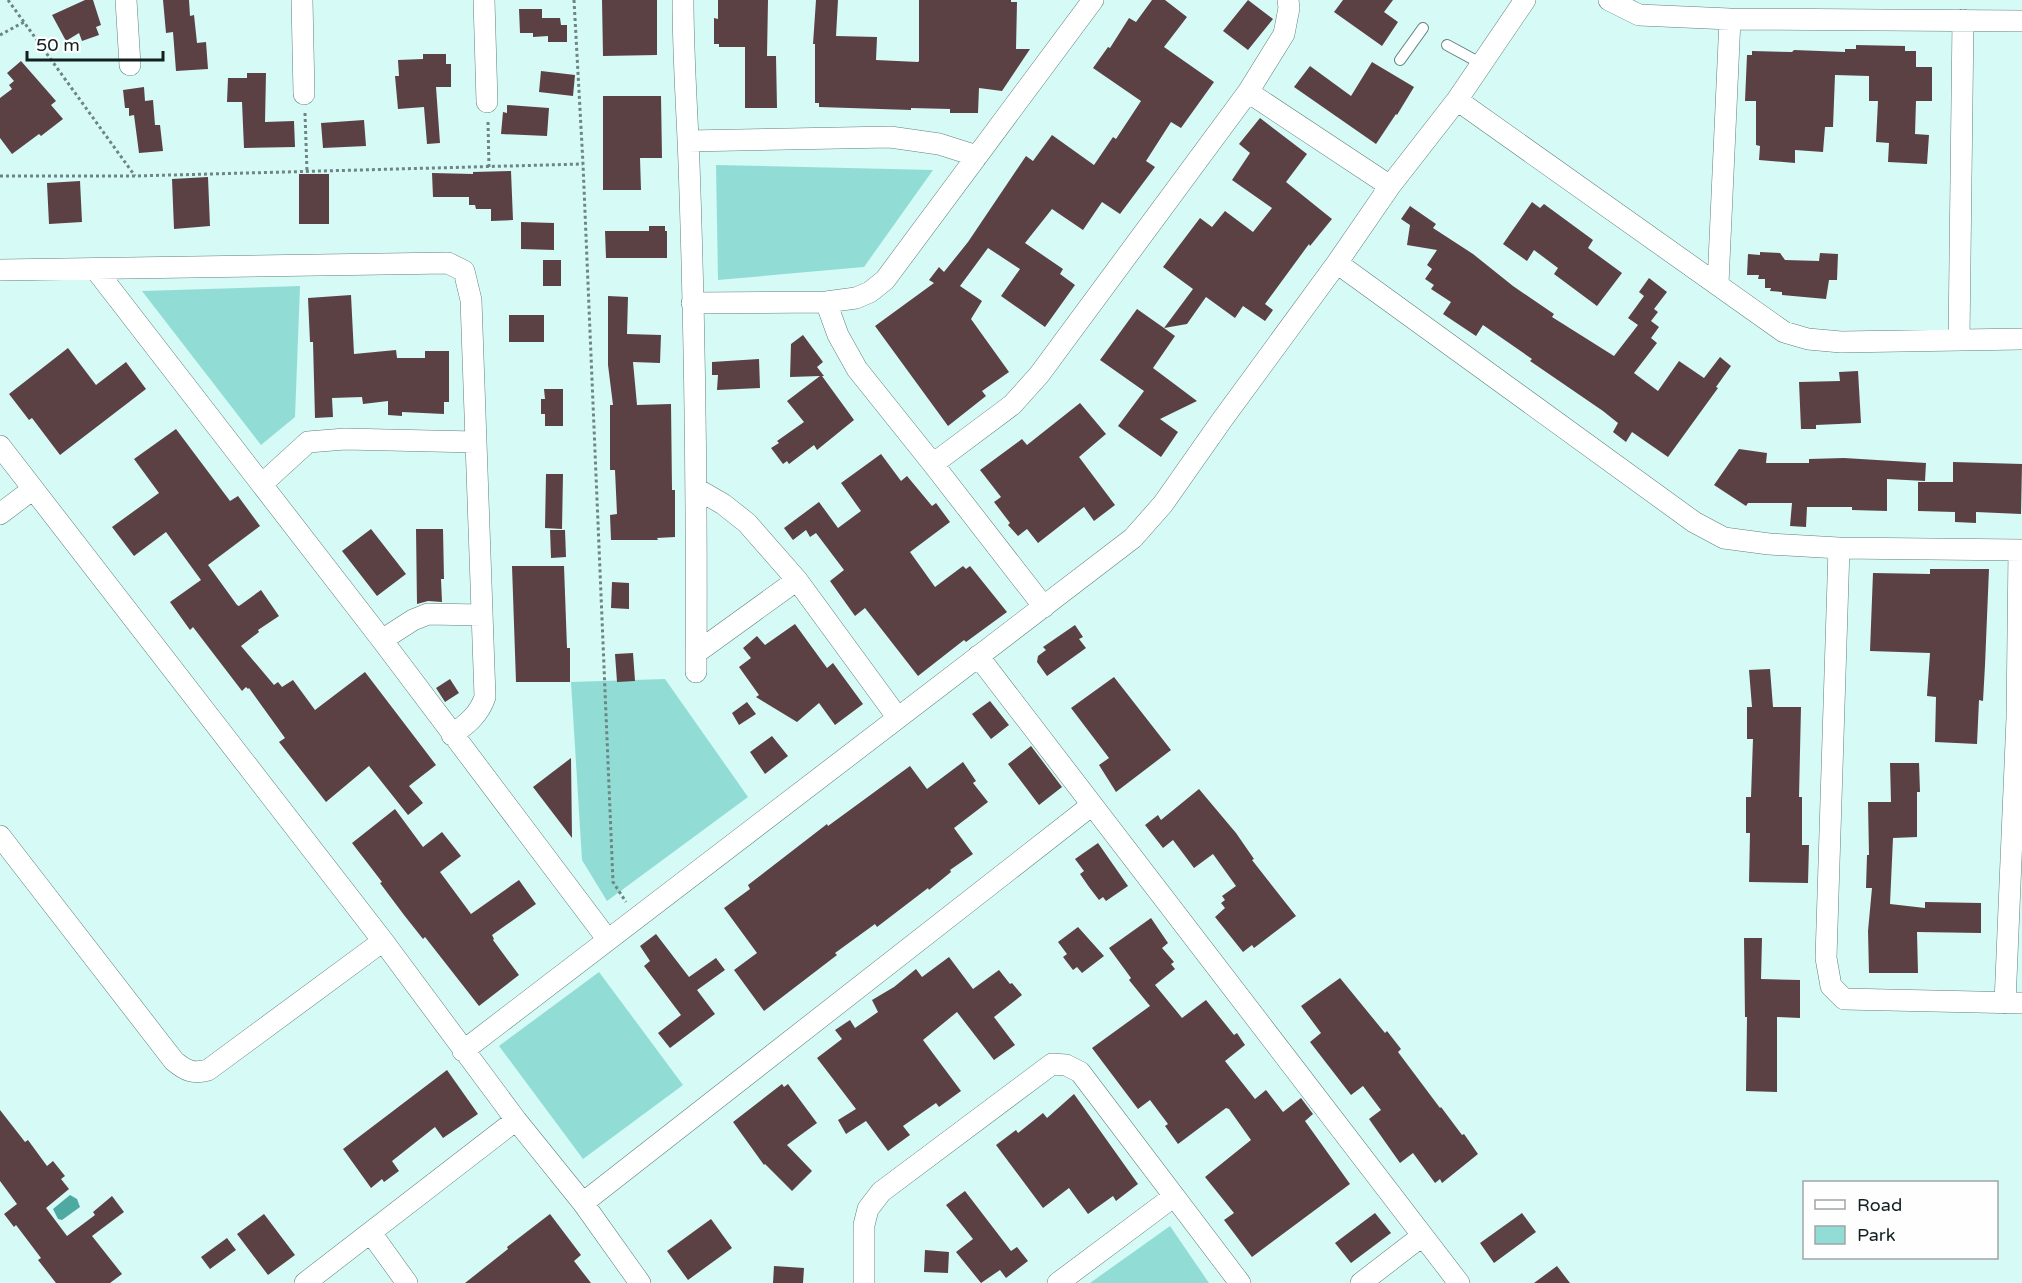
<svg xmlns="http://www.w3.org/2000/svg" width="2022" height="1283" viewBox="0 0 2022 1283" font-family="'Varela Round',sans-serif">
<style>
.green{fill:#91ddd6}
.water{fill:#4da9a2}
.building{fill:#5c4144}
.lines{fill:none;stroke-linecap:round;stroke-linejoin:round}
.service-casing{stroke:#60817e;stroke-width:12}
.minor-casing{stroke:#60817e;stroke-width:22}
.path{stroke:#6d8583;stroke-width:3;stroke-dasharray:3 3;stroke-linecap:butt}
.service{stroke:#fff;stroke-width:10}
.minor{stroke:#fff;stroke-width:21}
</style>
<rect width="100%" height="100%" fill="#d6faf6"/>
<path class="green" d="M 716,165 L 933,170 L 864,267 L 718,280 Z
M 300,286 L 295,417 L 261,445 L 142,291 Z
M 665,679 L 748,797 L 607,901 L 582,860 L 571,682 Z
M 599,972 L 683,1085 L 583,1159 L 499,1046 Z
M 1170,1226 L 1209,1283 L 1090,1283 Z"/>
<path class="water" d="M 70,1195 L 77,1199 L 80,1207 L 62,1220 L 58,1219 L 53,1209 Z"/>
<path class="building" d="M 85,0 L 93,0 L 101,25 L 96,27 L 99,35 L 82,41 L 79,33 L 66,41 L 52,15 Z
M 163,0 L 189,0 L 190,16 L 194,15 L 197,43 L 206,42 L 208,69 L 176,71 L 173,32 L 166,33 Z
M 602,0 L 657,0 L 657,55 L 603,56 Z
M 718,0 L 768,0 L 767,56 L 776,56 L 777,108 L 745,108 L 745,47 L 719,47 L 719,44 L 714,44 L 714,18 L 718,19 Z
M 816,0 L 838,0 L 836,36 L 877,37 L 876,60 L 918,62 L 919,61 L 919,0 L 1011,0 L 1011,2 L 1017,2 L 1016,49 L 1030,49 L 1002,91 L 979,88 L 978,113 L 950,113 L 950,109 L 911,108 L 911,110 L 819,107 L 819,103 L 815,103 L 815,44 L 813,44 Z
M 1152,0 L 1165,0 L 1187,17 L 1164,47 L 1214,82 L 1181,128 L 1171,122 L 1146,161 L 1155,167 L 1120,214 L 1102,202 L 1083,230 L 1052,209 L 1025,243 L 1063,269 L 1060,274 L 1075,285 L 1045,327 L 1001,296 L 1020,269 L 988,248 L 960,286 L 982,301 L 971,319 L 1009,372 L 982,391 L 986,396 L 948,426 L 875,326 L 934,283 L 929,280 L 939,267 L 944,272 L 968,242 L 1026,156 L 1033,161 L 1052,135 L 1094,165 L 1113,137 L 1116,139 L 1141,101 L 1093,68 L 1108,47 L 1110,48 L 1129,18 L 1136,22 Z
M 1248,0 L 1273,19 L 1248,50 L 1223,31 Z
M 1343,0 L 1393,0 L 1384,12 L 1398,22 L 1382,46 L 1334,12 Z
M 519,9 L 542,9 L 542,18 L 560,18 L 561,25 L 567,25 L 567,42 L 548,42 L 548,36 L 533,37 L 533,33 L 520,33 Z
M 1856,45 L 1905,46 L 1905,51 L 1916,51 L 1916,67 L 1932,67 L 1932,101 L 1916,101 L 1915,134 L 1929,135 L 1927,164 L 1888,162 L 1889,143 L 1876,142 L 1878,101 L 1869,101 L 1869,76 L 1835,75 L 1833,127 L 1825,127 L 1823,152 L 1795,150 L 1795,163 L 1759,160 L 1760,146 L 1756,145 L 1756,101 L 1745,101 L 1747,55 L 1752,55 L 1752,51 L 1792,52 L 1794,50 L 1845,52 L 1845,49 L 1856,49 Z
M 423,54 L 446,54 L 446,64 L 451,64 L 451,87 L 436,87 L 440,143 L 427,144 L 424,107 L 398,109 L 395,76 L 399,76 L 398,60 L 423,59 Z
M 21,61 L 56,101 L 51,105 L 63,119 L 41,136 L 39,134 L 12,154 L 0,138 L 0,98 L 12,89 L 9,85 L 14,81 L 7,73 Z
M 1372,62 L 1414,87 L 1397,115 L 1396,114 L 1376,144 L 1294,87 L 1310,66 L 1351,96 Z
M 541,71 L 575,75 L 573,96 L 539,92 Z
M 247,73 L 266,73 L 265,122 L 294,121 L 295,147 L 244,148 L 242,102 L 227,102 L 228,78 L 247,78 Z
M 144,87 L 145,101 L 153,100 L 155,125 L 160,125 L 163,151 L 139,153 L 134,115 L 129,116 L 129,108 L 125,108 L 123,90 Z
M 603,96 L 661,96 L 662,158 L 640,158 L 641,190 L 603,190 Z
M 507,105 L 549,108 L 547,136 L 501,134 L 503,112 L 507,113 Z
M 1260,118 L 1307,154 L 1286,182 L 1332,219 L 1310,246 L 1309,244 L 1265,304 L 1273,310 L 1265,321 L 1243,306 L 1235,318 L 1206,297 L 1187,324 L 1164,328 L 1175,336 L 1153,368 L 1197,401 L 1160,419 L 1178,432 L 1161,457 L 1118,426 L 1144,391 L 1100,360 L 1137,309 L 1164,328 L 1193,289 L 1163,267 L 1200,218 L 1212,227 L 1225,211 L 1253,232 L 1272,208 L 1232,180 L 1250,153 L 1239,144 Z
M 364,120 L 366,146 L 323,148 L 321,123 Z
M 511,171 L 513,220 L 491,221 L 491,209 L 476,209 L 475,205 L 469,205 L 469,197 L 433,197 L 432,173 L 473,174 L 473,172 Z
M 299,174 L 329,174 L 329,224 L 299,224 Z
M 208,177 L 210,226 L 174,229 L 172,179 Z
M 80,181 L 82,222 L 49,224 L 47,183 Z
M 1532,202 L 1540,208 L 1544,204 L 1593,240 L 1588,248 L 1622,273 L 1597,306 L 1554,274 L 1558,268 L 1534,250 L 1527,261 L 1503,244 Z
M 1410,206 L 1436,224 L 1433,228 L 1473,254 L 1513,286 L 1554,314 L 1552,317 L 1614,356 L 1638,325 L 1628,318 L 1644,296 L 1639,292 L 1649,278 L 1667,292 L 1654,309 L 1658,312 L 1651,321 L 1659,327 L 1651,338 L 1657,343 L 1634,373 L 1658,391 L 1679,361 L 1704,378 L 1720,357 L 1731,366 L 1716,387 L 1718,388 L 1668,457 L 1632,432 L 1626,442 L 1613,432 L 1618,423 L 1603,411 L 1530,361 L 1532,359 L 1483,325 L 1476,336 L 1443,314 L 1451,302 L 1431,289 L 1434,285 L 1425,279 L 1432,269 L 1427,265 L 1437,250 L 1407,245 L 1410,225 L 1401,219 Z
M 521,222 L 554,223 L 554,250 L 521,249 Z
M 649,226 L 665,226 L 665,231 L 667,231 L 667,258 L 606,258 L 605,231 L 649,231 Z
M 1760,252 L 1780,253 L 1785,260 L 1819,261 L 1820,253 L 1838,254 L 1837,280 L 1829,280 L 1826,299 L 1782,295 L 1782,292 L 1770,291 L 1771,288 L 1765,288 L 1765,279 L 1758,279 L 1759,275 L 1747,275 L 1748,254 L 1760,255 Z
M 543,260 L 561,260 L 561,286 L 543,286 Z
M 351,295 L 354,354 L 396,350 L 397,358 L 425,358 L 425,351 L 449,351 L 449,402 L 444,402 L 444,414 L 402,412 L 402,416 L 388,415 L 388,401 L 363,404 L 362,397 L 332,398 L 333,417 L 315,418 L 313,342 L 310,342 L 308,298 Z
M 608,296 L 628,297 L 627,334 L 661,335 L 660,363 L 633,362 L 637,405 L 671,404 L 672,490 L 675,490 L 675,537 L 657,538 L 658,540 L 611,540 L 610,515 L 617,514 L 615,470 L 610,470 L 610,405 L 613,405 L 608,365 Z
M 509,315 L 544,315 L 544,342 L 509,342 Z
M 803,335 L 823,362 L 817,367 L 824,376 L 822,376 L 854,420 L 817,450 L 814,445 L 789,464 L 787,461 L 783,464 L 771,448 L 779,443 L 777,441 L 804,422 L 787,401 L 820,376 L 790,377 L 791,344 Z
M 68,348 L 96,385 L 126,362 L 146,389 L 60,455 L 32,418 L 29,420 L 9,394 Z
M 759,359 L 760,388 L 717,390 L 718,375 L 712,375 L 712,362 Z
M 1858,371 L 1861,423 L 1816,425 L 1816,429 L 1801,429 L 1799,382 L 1840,381 L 1839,372 Z
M 544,389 L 563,389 L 563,426 L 545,426 L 545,414 L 541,414 L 541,399 L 545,399 Z
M 1080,403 L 1106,434 L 1079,457 L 1115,505 L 1094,521 L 1084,507 L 1038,543 L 1027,529 L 1018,536 L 1008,525 L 1010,523 L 994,502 L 1001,497 L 980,470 L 1022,439 L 1027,445 Z
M 176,429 L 230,501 L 238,496 L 260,526 L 208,565 L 237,605 L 239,606 L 261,590 L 279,616 L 258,630 L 259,632 L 241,646 L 274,685 L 278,682 L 282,687 L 293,680 L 315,710 L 365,672 L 436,765 L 409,786 L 423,803 L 408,815 L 369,766 L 326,802 L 279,742 L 285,738 L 249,688 L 248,689 L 246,687 L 242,691 L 193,627 L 190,630 L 170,602 L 201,580 L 166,532 L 134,556 L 112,527 L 159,493 L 134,459 Z
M 1739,449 L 1767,453 L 1766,463 L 1809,463 L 1809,459 L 1844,458 L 1926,463 L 1925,481 L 1887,479 L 1887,511 L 1852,510 L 1852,507 L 1807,507 L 1806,527 L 1790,526 L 1792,503 L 1748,503 L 1746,506 L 1714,485 Z
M 881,454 L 901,481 L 907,476 L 932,506 L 936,503 L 950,522 L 910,552 L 935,587 L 963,566 L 966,569 L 970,566 L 1007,612 L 966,642 L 964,640 L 918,676 L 865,608 L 855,616 L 830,581 L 844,570 L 816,533 L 810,537 L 806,530 L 793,540 L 784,528 L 819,502 L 838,528 L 861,511 L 841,483 Z
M 1953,462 L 2022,464 L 2021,514 L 1976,512 L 1976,523 L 1955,522 L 1955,512 L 1918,511 L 1918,482 L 1953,482 Z
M 546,474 L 563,474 L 562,529 L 545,528 Z
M 371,529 L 406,574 L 377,596 L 342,551 Z
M 416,529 L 443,529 L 444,579 L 441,579 L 442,602 L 428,601 L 417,604 Z
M 550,530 L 565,530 L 566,557 L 551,558 Z
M 512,566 L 564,566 L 567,648 L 570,648 L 570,682 L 516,682 Z
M 1930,569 L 1989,569 L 1985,665 L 1983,701 L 1979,700 L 1977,744 L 1935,742 L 1936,697 L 1927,696 L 1930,653 L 1870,651 L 1873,573 L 1930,574 Z
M 612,582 L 629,583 L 629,609 L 611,608 Z
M 795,624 L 827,668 L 833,663 L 863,704 L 835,725 L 819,703 L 797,722 L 756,697 L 759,695 L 739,667 L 751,658 L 743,648 L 757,636 L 765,645 Z
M 1075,625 L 1083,637 L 1079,639 L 1086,648 L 1047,676 L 1037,662 L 1038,656 L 1046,650 L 1043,647 Z
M 633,653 L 635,681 L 617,682 L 615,654 Z
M 1770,669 L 1773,707 L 1801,707 L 1799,797 L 1802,797 L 1802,845 L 1809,845 L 1808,883 L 1749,882 L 1750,833 L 1746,833 L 1746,797 L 1751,797 L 1753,739 L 1747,739 L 1747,707 L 1752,707 L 1749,670 Z
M 1114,677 L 1171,750 L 1116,792 L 1099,765 L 1109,758 L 1071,708 Z
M 450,679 L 459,693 L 445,702 L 436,688 Z
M 990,701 L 1009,725 L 991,739 L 972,714 Z
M 747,702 L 756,714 L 739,725 L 732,713 Z
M 772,736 L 788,756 L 765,774 L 750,752 Z
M 1031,746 L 1062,787 L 1039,805 L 1008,764 Z
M 571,758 L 572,838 L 533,787 Z
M 963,762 L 976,781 L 973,783 L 988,802 L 954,828 L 973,854 L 950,870 L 951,872 L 929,890 L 928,888 L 877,927 L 875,924 L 835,953 L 837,955 L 764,1011 L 734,970 L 757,953 L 724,908 L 750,889 L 748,885 L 827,824 L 828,826 L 910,766 L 927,789 Z
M 1890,763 L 1919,763 L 1920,792 L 1917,792 L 1917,837 L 1893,838 L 1890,904 L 1925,908 L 1925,902 L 1981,903 L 1981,933 L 1917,932 L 1918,973 L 1869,973 L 1868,931 L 1872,888 L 1866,888 L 1867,855 L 1869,855 L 1868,802 L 1891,802 Z
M 1199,789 L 1236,833 L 1254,859 L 1252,860 L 1296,916 L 1254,948 L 1252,945 L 1243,952 L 1215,917 L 1225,908 L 1221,903 L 1225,900 L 1222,896 L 1236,886 L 1213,854 L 1194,868 L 1173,840 L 1163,848 L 1145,825 L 1158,815 L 1161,820 Z
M 395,809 L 423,847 L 442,832 L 461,856 L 440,872 L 471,914 L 519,880 L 536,904 L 492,935 L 494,939 L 493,940 L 519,975 L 479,1006 L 425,937 L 423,939 L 404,915 L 380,883 L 382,882 L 352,843 Z
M 1098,843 L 1128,886 L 1106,901 L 1103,897 L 1099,900 L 1089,887 L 1080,874 L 1084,871 L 1075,859 Z
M 1151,918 L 1168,943 L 1162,948 L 1174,962 L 1171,964 L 1175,969 L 1155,985 L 1182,1018 L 1206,1000 L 1234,1035 L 1237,1033 L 1245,1045 L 1225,1061 L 1255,1099 L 1266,1090 L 1283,1112 L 1301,1098 L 1313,1114 L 1305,1121 L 1350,1184 L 1252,1257 L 1224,1220 L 1234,1213 L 1205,1177 L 1251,1140 L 1229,1109 L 1226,1108 L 1178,1144 L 1165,1126 L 1168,1124 L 1150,1100 L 1138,1109 L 1092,1048 L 1150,1006 L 1129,980 L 1131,978 L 1109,948 Z
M 1078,927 L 1104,956 L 1082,973 L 1077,967 L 1073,970 L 1063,957 L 1067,954 L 1058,942 Z
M 656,934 L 689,977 L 716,958 L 725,970 L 697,990 L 715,1014 L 670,1048 L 658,1033 L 681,1015 L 644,966 L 650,961 L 640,946 Z
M 1744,938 L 1762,938 L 1761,979 L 1800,980 L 1800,1018 L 1777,1017 L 1777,1092 L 1746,1091 L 1747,1017 L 1745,1017 Z
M 949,957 L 973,989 L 999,970 L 1010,984 L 1012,983 L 1022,995 L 994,1017 L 1015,1045 L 994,1060 L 957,1012 L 923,1040 L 961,1091 L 939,1107 L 936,1103 L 903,1126 L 910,1135 L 888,1151 L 866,1121 L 846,1134 L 838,1120 L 856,1109 L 817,1058 L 842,1039 L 835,1030 L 850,1020 L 855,1028 L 878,1012 L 872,1000 L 894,987 L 916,969 L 922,977 Z
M 1340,978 L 1385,1033 L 1387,1031 L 1401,1049 L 1398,1052 L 1440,1108 L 1441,1107 L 1462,1135 L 1464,1134 L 1478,1154 L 1442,1183 L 1440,1179 L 1435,1183 L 1413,1153 L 1400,1163 L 1369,1119 L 1381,1110 L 1363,1086 L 1351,1095 L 1310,1042 L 1321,1033 L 1301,1006 Z
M 447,1070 L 478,1114 L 443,1138 L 435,1127 L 392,1161 L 399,1171 L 384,1182 L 382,1179 L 371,1188 L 343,1149 Z
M 782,1084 L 784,1087 L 788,1084 L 817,1123 L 787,1145 L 812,1171 L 792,1191 L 765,1164 L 764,1165 L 733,1122 Z
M 1074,1094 L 1138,1184 L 1116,1201 L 1113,1196 L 1088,1214 L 1069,1188 L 1043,1208 L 996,1145 L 1016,1130 L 1018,1133 L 1043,1113 L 1047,1118 Z
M 0,1110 L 25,1142 L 28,1140 L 47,1166 L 53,1161 L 65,1176 L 61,1179 L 69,1189 L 46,1208 L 67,1236 L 95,1215 L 93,1212 L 112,1196 L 124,1212 L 92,1236 L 122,1274 L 110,1283 L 56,1283 L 38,1260 L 41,1258 L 16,1225 L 14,1227 L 4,1214 L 17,1204 L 0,1181 Z
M 965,1191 L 1011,1251 L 1017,1247 L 1028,1261 L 1006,1278 L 1000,1270 L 981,1283 L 956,1252 L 973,1239 L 946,1205 Z
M 1375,1213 L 1391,1233 L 1351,1263 L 1335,1243 Z
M 1522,1213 L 1536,1232 L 1494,1263 L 1480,1243 Z
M 264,1214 L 295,1255 L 268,1275 L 237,1234 Z
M 550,1214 L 581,1255 L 574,1261 L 591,1283 L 465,1283 L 508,1249 L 507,1247 Z
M 711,1219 L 732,1248 L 688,1280 L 667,1251 Z
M 227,1238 L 236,1250 L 210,1269 L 201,1257 Z
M 925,1250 L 949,1252 L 948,1273 L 924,1272 Z
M 774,1266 L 804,1268 L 803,1283 L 773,1283 Z
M 1557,1266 L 1570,1283 L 1534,1283 Z"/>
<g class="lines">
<defs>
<path id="service" d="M 1447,45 L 1482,64
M 1400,60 L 1423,28"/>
<path id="minor" d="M 126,0 L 130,65
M 302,0 L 304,94
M 484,0 L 487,102
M 683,0 C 683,55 687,109 689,163 C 695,333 697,503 696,672
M 1609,0 L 1639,15 L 1730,19 L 2022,21
M 1248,92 L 1390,186
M 1457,100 L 1784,332 L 1808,339 L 1841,342 L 2022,339
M 688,141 L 890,137 L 939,144 L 977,156
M 1337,263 L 1694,522 L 1724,538 L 1769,544 L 1839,548 L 2022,550
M 0,270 L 448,263 L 464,271 L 471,300 L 485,697 C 479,715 467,724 452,735
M 96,270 L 382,640 L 608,940
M 1718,284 L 1730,19
M 826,302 L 838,335 L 857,369 L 933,464 L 1044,607
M 692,303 L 826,302 L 856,298 L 870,292 L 885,280 L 1093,0
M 1959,339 L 1963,20
M 0,446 L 383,941 L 516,1120 L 583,1203 L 640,1283
M 933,464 L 1012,405 L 1039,375 L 1248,92 L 1284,34 L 1289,8 L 1288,0
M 262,484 L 308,442 L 345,439 L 475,442
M 697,489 L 723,504 L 747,523 L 797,580 L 898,718
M 0,514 L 33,489
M 1839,548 L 1826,958 L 1831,986 L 1844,999 L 2022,1003
M 382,640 L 413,620 L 428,614 L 481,615
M 696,653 L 797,580
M 978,656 L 1459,1283
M 0,836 L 174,1061 C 186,1071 193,1074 208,1070 L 383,941
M 2005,1003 L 2017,718 L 2019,550
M 463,1051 L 1133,538 L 1163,504 L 1222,420 L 1337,263 L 1390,186 L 1457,100 L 1525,0
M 583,1203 L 1092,805
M 371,1233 L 407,1283
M 305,1283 L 516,1120
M 864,1283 L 864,1225 L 868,1209 L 881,1192 L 1052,1064 L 1066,1065 L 1080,1072 L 1240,1283
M 1058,1283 L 1173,1197
M 1361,1283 L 1422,1236"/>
</defs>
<use href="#service" class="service-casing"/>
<use href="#minor" class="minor-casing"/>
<path class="path" d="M 8,0 L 135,176
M 574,0 L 583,164 L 613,882 L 626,902
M 0,35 L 24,22
M 305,113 L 307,172
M 488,122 L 489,168
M 0,176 L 135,176 L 583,164"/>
<use href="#service" class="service"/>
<use href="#minor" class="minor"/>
</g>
<rect x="1803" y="1181" width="195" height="78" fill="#fefefe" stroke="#a0a5a5" stroke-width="1.5"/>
<rect x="1815" y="1200" width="30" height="9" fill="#ffffff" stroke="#a0a5a5" stroke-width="1.5"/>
<text x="1857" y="1211" font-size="18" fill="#12201f">Road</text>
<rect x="1815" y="1226" width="30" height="18" fill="#91ddd6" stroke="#a0a5a5" stroke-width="1.5"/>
<text x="1857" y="1241" font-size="18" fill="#12201f">Park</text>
<path d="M27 51v9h136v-9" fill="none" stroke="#12201f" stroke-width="3"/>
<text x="36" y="51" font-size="18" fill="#12201f" stroke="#fefefe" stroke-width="4.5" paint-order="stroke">50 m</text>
</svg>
